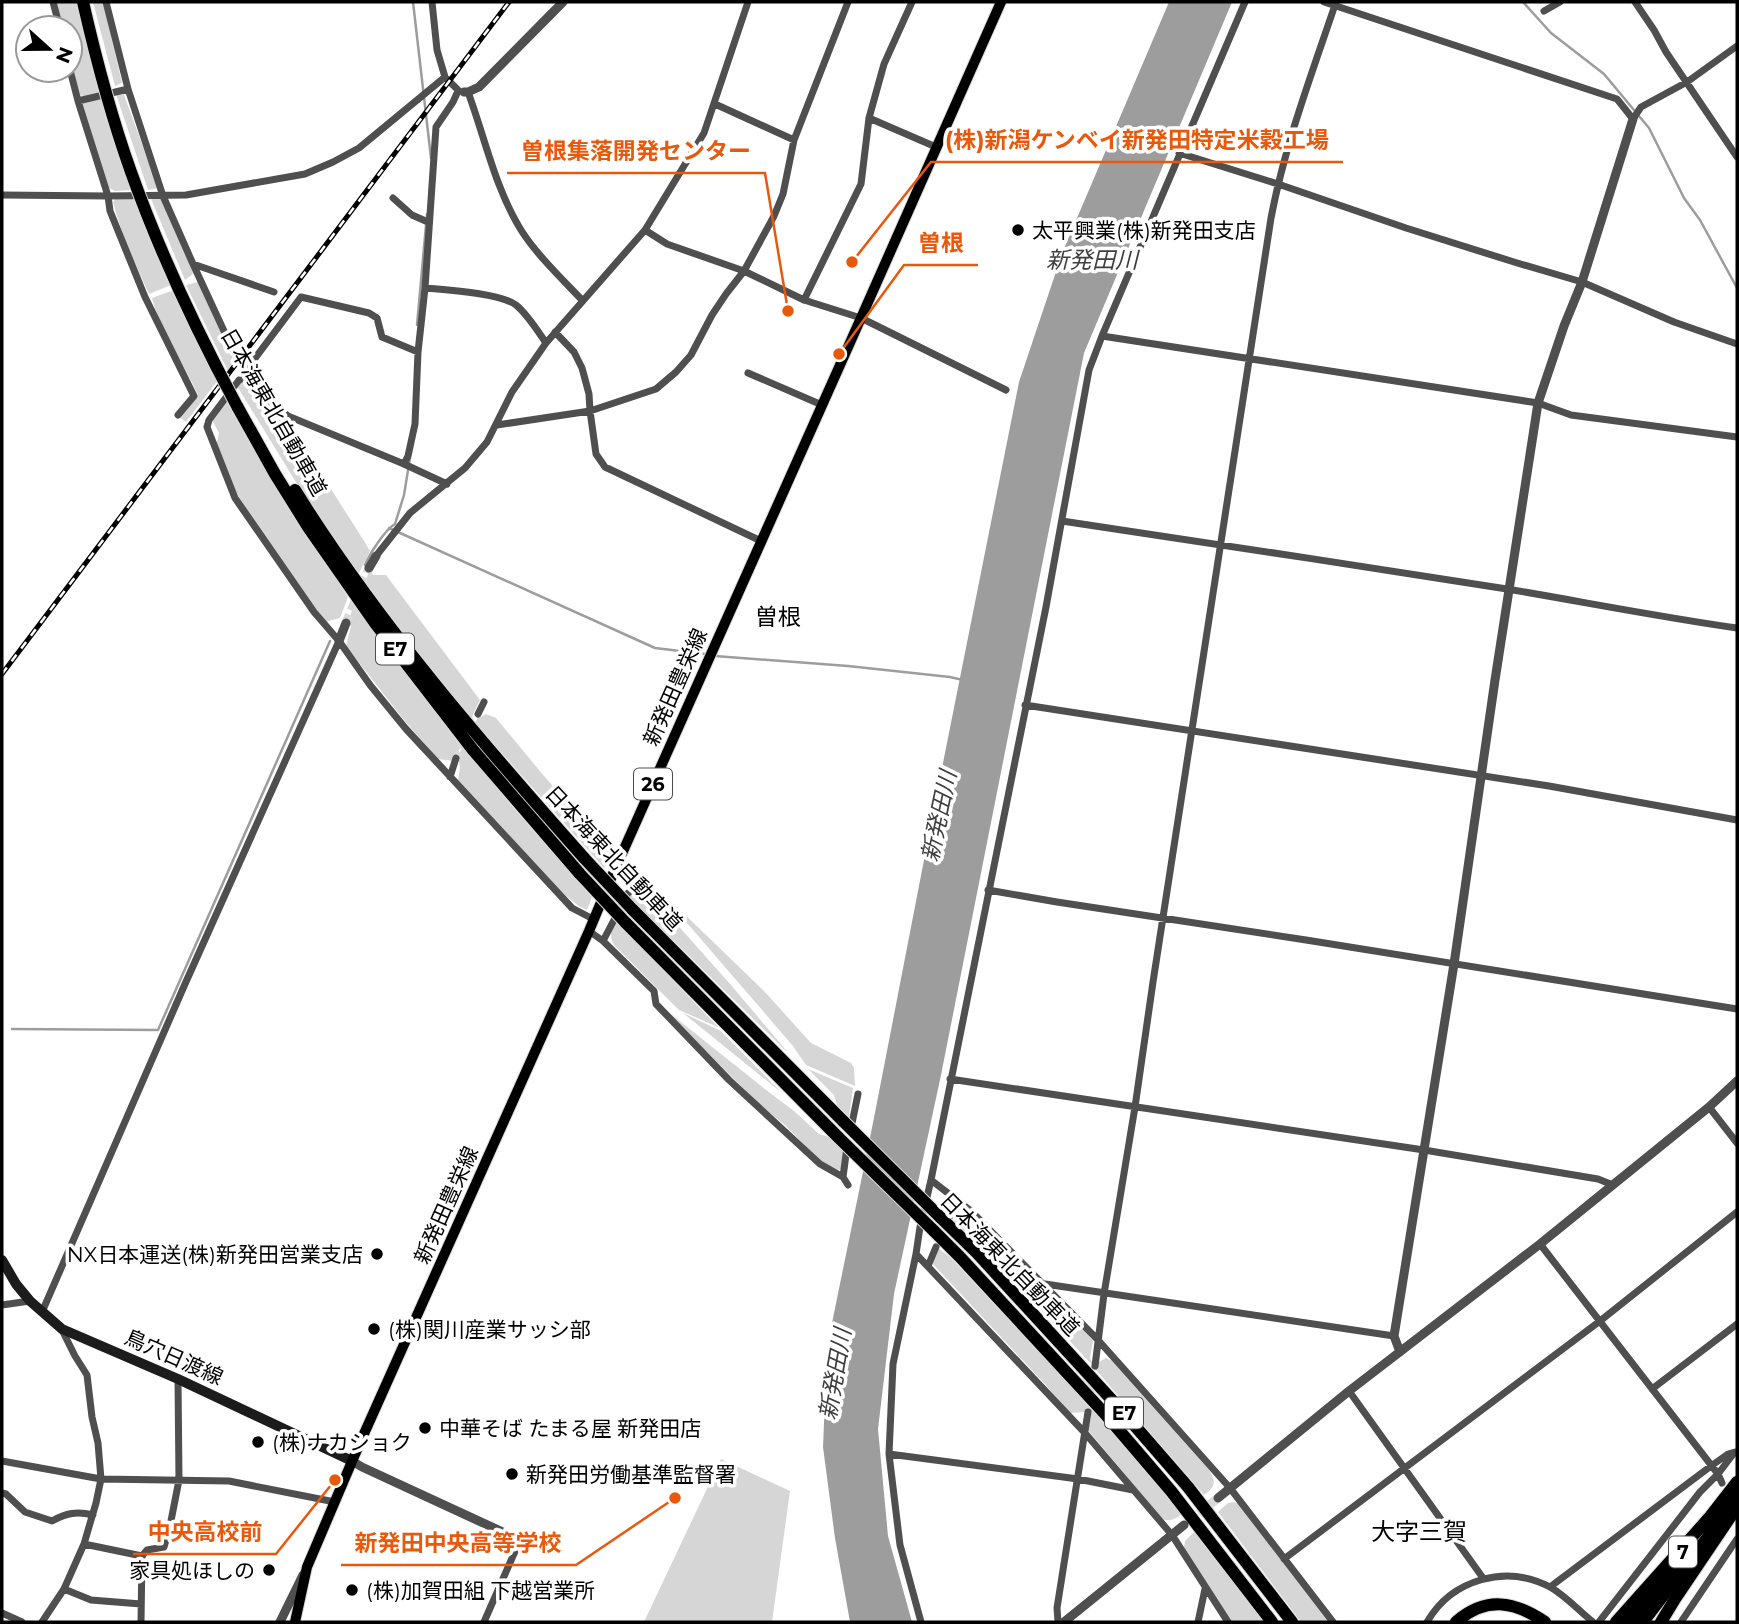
<svg xmlns="http://www.w3.org/2000/svg" width="1739" height="1624" viewBox="0 0 1739 1624" font-family="Montserrat,'Noto Sans JP',sans-serif">
<style>
.green{fill:#d6d6d6}
.water{fill:#9d9d9d}
.lines{fill:none;stroke-linecap:round;stroke-linejoin:round}
.stream{stroke:#9d9d9d;stroke-width:2.5}
.minor-tunnel{stroke:#d9d9d9;stroke-width:7;stroke-dasharray:7 3.5;stroke-linecap:butt}
.tertiary-tunnel{stroke:#d9d9d9;stroke-width:9;stroke-dasharray:9 4.5;stroke-linecap:butt}
.primary-casing{stroke:#dbdbdb;stroke-width:12}
.trunk-casing{stroke:#dbdbdb;stroke-width:14}
.motorway-casing{stroke:#dbdbdb;stroke-width:14}
.minor{stroke:#4f4f4f;stroke-width:7}
.tertiary{stroke:#4f4f4f;stroke-width:9}
.secondary{stroke:#1c1c1c;stroke-width:10}
.primary{stroke:#000;stroke-width:10}
.trunk{stroke:#000;stroke-width:12}
.motorway{stroke:#000;stroke-width:12}
.rail-casing{stroke:#000;stroke-width:5}
.rail{stroke:#fff;stroke-width:2.5;stroke-dasharray:8;stroke-linecap:butt}
.motorway-bridge-casing{stroke:#dbdbdb;stroke-width:14;stroke-linecap:butt}
.motorway-bridge{stroke:#000;stroke-width:12}
.poi-dot{fill:#000;stroke:#fff;stroke-width:2.5}
.labels{text-anchor:middle;dominant-baseline:central;stroke-width:7;stroke-linejoin:round;paint-order:stroke}
.shield{fill:#fff;stroke:#4c4c4c;stroke-width:2}
.shield-label{font-size:19px;font-weight:bold;fill:#000}
.poi-label{font-size:21px;fill:#000;stroke:#fff;text-anchor:start}
.street-label{font-size:21px;fill:#000;stroke:#fff}
.water-label{font-size:23px;font-style:italic;fill:#3e3e3e;stroke:#fff}
.neighbourhood-label{font-size:23px;fill:#000;stroke:#fff}
.quarter-label{font-size:24px;fill:#000;stroke:#fff}
.leader{fill:none;stroke:#e8590c;stroke-width:2.5}
.callout-dot{fill:#e8590c;stroke:#fff;stroke-width:2.5}
.callout-label{font-size:23px;text-anchor:middle;font-weight:bold;fill:#e8590c;stroke:#fff;stroke-width:7;stroke-linejoin:round;paint-order:stroke}
</style>
<rect width="100%" height="100%" fill="#fff"/>
<path class="green" d="M 56,2 L 81,2 L 101,91 L 85,96 L 78,95 L 70,62 L 70,28 L 62,28 Z
M 93,2 L 103,2 L 122,83 L 115,86 Z
M 123,92 L 158,188 L 148,190 L 116,94 Z
M 103,96 L 133,190 L 115,191 L 109,188 L 81,106 L 84,102 Z
M 117,197 L 136,198 L 171,285 L 149,294 C 135,264 121,234 113,202 Z
M 151,199 L 162,199 L 191,266 L 193,274 L 185,280 Z
M 198,282 L 229,344 L 238,357 L 228,371 L 186,285 Z
M 174,290 L 218,380 L 186,422 L 179,417 L 198,395 C 184,363 161,333 152,298 Z
M 244,379 L 286,418 L 364,541 L 370,551 L 358,575 L 310,505 L 237,386 Z
M 228,396 L 302,526 L 348,597 L 340,618 L 325,622 L 246,509 L 235,490 L 216,446 L 219,433 L 212,420 Z
M 370,570 L 373,575 L 386,575 L 480,700 L 473,714 L 472,720 L 402,633 L 365,582 Z
M 357,607 L 461,746 L 454,761 L 438,759 L 404,720 L 346,646 L 351,626 L 347,624 L 353,608 Z
M 481,712 L 481,717 L 486,714 L 496,718 L 544,776 L 611,852 L 604,868 L 475,723 Z
M 463,746 L 511,805 L 592,897 L 587,910 L 580,907 L 565,895 L 458,781 L 460,767 L 459,762 L 455,762 Z
M 636,891 L 649,893 L 731,985 L 790,1055 L 629,897 Z
M 668,901 L 677,907 L 764,991 L 811,1043 L 851,1063 L 854,1068 L 855,1086 L 806,1065 L 793,1046 Z
M 616,921 L 718,1027 L 679,1010 L 614,945 C 609,935 611,930 616,921 Z
M 662,1007 L 770,1093 L 794,1111 L 819,1134 L 832,1138 L 843,1151 L 841,1169 L 838,1170 L 820,1161 L 786,1126 L 759,1104 Z
M 683,1013 L 721,1031 L 782,1093 Z
M 808,1069 L 853,1088 L 849,1117 L 837,1105 L 834,1095 Z
M 960,1212 L 970,1215 L 1087,1334 L 1093,1341 L 1090,1358 L 1093,1366 L 1018,1285 L 952,1218 L 954,1214 Z
M 938,1248 L 950,1257 L 1084,1400 L 1088,1406 L 1086,1412 L 1070,1413 L 1067,1410 L 1044,1383 L 931,1262 Z
M 1106,1358 L 1112,1361 L 1209,1470 C 1216,1481 1216,1487 1204,1495 L 1096,1370 L 1097,1362 L 1099,1362 Z
M 1090,1407 L 1182,1514 C 1175,1519 1170,1522 1162,1519 L 1088,1430 L 1091,1417 L 1089,1415 Z
M 721,1459 L 790,1491 L 772,1622 L 644,1622 Z
M 1234,1502 L 1240,1504 L 1331,1622 L 1301,1622 L 1218,1512 L 1228,1503 Z
M 1194,1532 L 1196,1532 L 1266,1622 L 1231,1622 L 1184,1548 L 1185,1541 Z"/>
<path class="water" d="M 1169,2 L 1232,2 L 1084,353 L 941,1075 L 894,1294 L 878,1429 L 888,1536 L 912,1622 L 850,1622 L 835,1538 L 823,1447 L 827,1352 L 833,1318 L 874,1118 L 937,793 L 1019,382 L 1063,251 Z"/>
<g class="lines">
<path class="stream" d="M 413,2 L 431,158
M 1523,2 L 1551,33 L 1604,74 L 1649,128 L 1684,198 L 1700,220 L 1737,288
M 417,325 L 427,214
M 389,528 L 655,648 L 705,654
M 365,565 C 370,553 385,530 395,524 L 404,495 L 410,458
M 715,656 L 848,666 L 950,677 L 963,680
M 12,1029 L 158,1030 L 330,641"/>
<path class="minor-tunnel" d="M 456,758 L 465,740
M 1088,1412 L 1095,1366"/>
<path class="tertiary-tunnel" d="M 346,623 L 369,568
M 1188,1522 L 1218,1498"/>
<defs>
<path id="primary" d="M 295,1622 L 307,1567 L 359,1445 L 589,931 L 612,876 L 861,318 L 1001,2"/>
<path id="trunk" d="M 1702,1527 L 1737,1482
M 1630,1622 L 1672,1567
M 1643,1622 L 1737,1499"/>
<path id="motorway" d="M 237,406 L 275,474 L 308,527 L 375,623 L 473,750 L 580,874
M 295,490 C 377,622 482,743 585,859
M 632,909 L 844,1122
M 625,922 L 839,1138
M 940,1217 L 977,1253 L 1122,1411 L 1188,1487 L 1292,1622
M 933,1230 L 960,1257 L 1106,1415 L 1171,1491 L 1272,1622
M 1456,1622 C 1486,1596 1514,1601 1545,1622
M 1616,1622 L 1708,1519
M 1661,1622 L 1675,1599 L 1737,1507"/>
</defs>
<use href="#primary" class="primary-casing"/>
<use href="#trunk" class="trunk-casing"/>
<use href="#motorway" class="motorway-casing"/>
<path class="minor" d="M 53,2 L 60,28
M 106,2 L 128,89 L 163,196 L 193,264 L 274,292
M 432,2 L 437,50 L 445,77 L 459,91
M 1324,2 L 1617,99 L 1633,119 L 1641,107 L 1687,82 L 1737,46
M 1635,2 L 1654,30 L 1666,52 L 1737,157
M 1544,11 L 1560,2
M 70,70 L 78,101 L 108,196 L 110,211 L 145,297 L 194,396 L 178,415
M 468,92 C 485,138 495,188 521,230 C 536,254 563,280 582,300
M 78,101 L 128,89
M 715,104 L 794,140
M 869,118 L 936,147
M 1179,153 L 1278,184 L 1406,228 L 1514,262 L 1582,282 L 1674,322 L 1737,344
M 2,195 L 108,196 L 186,195 L 305,174 L 333,162 L 359,148 L 445,77
M 393,198 L 412,215 L 428,222
M 645,230 L 667,244 L 744,271 L 804,300 L 861,318 L 1006,390
M 193,264 L 230,344
M 425,288 C 446,290 500,293 516,305 C 528,315 537,330 546,343
M 804,300 L 861,184 L 869,118 L 884,64 L 912,2
M 555,332 L 574,352 L 582,368 L 589,394 L 590,411 L 596,454 L 605,467 L 761,541
M 1102,336 L 1538,403 L 1571,415 L 1737,437
M 418,352 L 382,337 L 377,318 L 369,313 L 301,297 L 250,365 L 247,377 L 239,380 L 209,420 L 207,427 L 235,498 L 314,612 L 339,641 L 370,685 L 406,729 L 572,908 L 593,919
M 748,373 L 822,405
M 247,377 L 267,399 L 288,416 L 404,464 L 447,484
M 497,425 L 590,411 L 656,389 L 676,372 L 691,355 L 712,315 L 726,294 L 744,271 L 774,216 L 783,194 L 794,140 L 848,2
M 404,464 L 408,456 L 415,424 L 418,352 L 425,288 L 436,127 L 453,102 L 458,91
M 1062,521 C 1210,544 1359,565 1507,589 C 1584,602 1660,617 1737,628
M 376,556 L 410,513 L 465,468 L 487,442 L 512,392 L 546,343 L 645,230 L 704,133 L 748,2
M 1025,705 L 1549,786 L 1737,820
M 478,714 L 484,702
M 450,777 L 456,758
M 620,858 L 652,892
M 988,890 L 1057,902 L 1306,940 L 1737,1009
M 589,931 L 603,941 L 654,991 L 656,1004 L 729,1080 L 820,1164 L 843,1177 L 848,1185
M 603,941 L 628,893 L 642,883
M 950,1079 L 1424,1150 L 1598,1179 L 1613,1185
M 1709,1107 L 1737,1143
M 851,1128 L 858,1094
M 843,1177 L 847,1147
M 931,1180 L 971,1211 L 1098,1340 L 1230,1488 L 1333,1622
M 952,1215 L 960,1203
M 1540,1244 L 1718,1474 L 1722,1483
M 916,1254 L 893,1364 L 889,1454 L 900,1545 L 921,1622
M 928,1266 L 936,1247
M 1045,1284 L 1394,1336
M 2,1305 L 30,1301
M 42,1312 L 185,984 L 339,641
M 1095,1366 L 1104,1294 L 1135,1107 L 1153,982 L 1271,218 C 1285,144 1312,73 1336,2
M 1652,1389 L 1737,1324
M 1349,1391 L 1483,1578
M 889,1454 L 1078,1479 L 1133,1490
M 2,1461 L 101,1479 L 229,1481 L 335,1502
M 2,1493 L 6,1494 L 25,1512 L 52,1521 C 66,1513 77,1511 93,1515
M 84,1544 L 142,1556 L 141,1622
M 142,1556 L 147,1550 L 164,1547 L 170,1526 L 179,1480 L 178,1379
M 1284,1559 L 1600,1321 L 1737,1212
M 1550,1587 L 1711,1466 L 1728,1454 L 1735,1452
M 64,1589 L 91,1600 L 141,1604
M 2,1613 L 22,1622
M 42,1622 L 64,1589 L 84,1544 L 96,1503 L 101,1479 L 98,1443 L 92,1417 L 87,1375 L 75,1356 L 62,1330
M 484,1622 L 520,1540
M 1058,1622 L 1057,1608 L 1088,1412
M 1198,1622 L 1205,1589
M 1228,1622 L 1172,1535 L 1085,1433 L 916,1254 L 920,1227 L 931,1180 L 1046,607 L 1089,370 L 1102,336 L 1245,2
M 1427,1622 C 1452,1579 1506,1564 1550,1587 C 1566,1596 1579,1611 1593,1622
M 1599,1622 L 1700,1492 L 1718,1474 L 1734,1453
M 1681,1622 L 1737,1539"/>
<path class="tertiary" d="M 464,92 L 468,92 L 479,87 L 563,2
M 369,568 L 376,556
M 339,641 L 346,623
M 1400,1352 L 1394,1336 L 1454,964 L 1495,680 L 1538,403 L 1564,326 L 1582,282 L 1633,119
M 352,1461 L 362,1467 L 520,1540
M 1218,1498 L 1349,1391 L 1540,1244 L 1709,1107 L 1737,1081
M 280,1622 L 303,1575
M 1064,1622 L 1184,1525"/>
<path class="secondary" d="M 2,1260 L 16,1284 L 30,1301 L 62,1329 L 178,1379 L 352,1461"/>
<use href="#primary" class="primary"/>
<use href="#trunk" class="trunk"/>
<use href="#motorway" class="motorway"/>
<defs>
<path id="rail" d="M 2,674 L 509,2"/>
</defs>
<use href="#rail" class="rail-casing"/>
<use href="#rail" class="rail"/>
<defs>
<path id="motorway-bridge" d="M 83,2 C 96,59 111,116 131,172 C 160,253 196,330 237,406
M 585,859 L 632,909
M 580,874 L 625,922
M 844,1122 L 940,1217
M 839,1138 L 933,1230"/>
</defs>
<use href="#motorway-bridge" class="motorway-bridge-casing"/>
<use href="#motorway-bridge" class="motorway-bridge"/>
</g>
<g class="poi-dot">
<circle cx="1018" cy="230" r="7"/>
<circle cx="377" cy="1254" r="7"/>
<circle cx="374" cy="1329" r="7"/>
<circle cx="425" cy="1428" r="7"/>
<circle cx="258" cy="1442" r="7"/>
<circle cx="512" cy="1474" r="7"/>
<circle cx="269" cy="1570" r="7"/>
<circle cx="352" cy="1590" r="7"/>
</g>
<g class="labels">
<g class="shield">
<rect x="376" y="633.5" width="38" height="31" rx="5"/>
<rect x="634" y="768.5" width="38" height="31" rx="5"/>
<rect x="1105" y="1397.5" width="38" height="31" rx="5"/>
<rect x="1669" y="1536.5" width="28" height="31" rx="5"/>
</g>
<g class="shield-label">
<text x="395" y="649">E7</text>
<text x="653" y="784">26</text>
<text x="1124" y="1413">E7</text>
<text x="1683" y="1552">7</text>
</g>
<g class="poi-label">
<text x="1032" y="230">太平興業(株)新発田支店</text>
<text x="363" y="1254" text-anchor="end">NX日本運送(株)新発田営業支店</text>
<text x="388" y="1329">(株)関川産業サッシ部</text>
<text x="439" y="1428">中華そば たまる屋 新発田店</text>
<text x="272" y="1442">(株)ナカショク</text>
<text x="526" y="1474">新発田労働基準監督署</text>
<text x="255" y="1570" text-anchor="end">家具処ほしの</text>
<text x="366" y="1590">(株)加賀田組 下越営業所</text>
</g>
<g class="street-label">
<text transform="translate(274 412) rotate(60)">日本海東北自動車道</text>
<text transform="translate(675 687) rotate(-66)">新発田豊栄線</text>
<text transform="translate(614 858) rotate(47)">日本海東北自動車道</text>
<text transform="translate(446 1205) rotate(-66)">新発田豊栄線</text>
<text transform="translate(1010 1264) rotate(46)">日本海東北自動車道</text>
<text transform="translate(174 1357) rotate(24)">鳥穴日渡線</text>
</g>
<g class="water-label">
<text x="1092" y="260">新発田川</text>
<text transform="translate(939 816) rotate(-78)">新発田川</text>
<text transform="translate(835 1374) rotate(-80)">新発田川</text>
</g>
<g class="neighbourhood-label">
<text x="778" y="617">曽根</text>
</g>
<g class="quarter-label">
<text x="1419" y="1531">大字三賀</text>
</g>
</g>
<path class="leader" d="M852 262L931 162H1343M788 311L765 173H507M839 354L904 265H978M335 1480L276 1554H133M675 1498L576 1565H341"/>
<g class="callout-dot">
<circle cx="852" cy="262" r="7"/>
<circle cx="788" cy="311" r="7"/>
<circle cx="839" cy="354" r="7"/>
<circle cx="335" cy="1480" r="7"/>
<circle cx="675" cy="1498" r="7"/>
</g>
<g class="callout-label">
<text x="1137" y="148">(株)新潟ケンベイ新発田特定米穀工場</text>
<text x="636" y="159">曽根集落開発センター</text>
<text x="941" y="251">曽根</text>
<text x="205" y="1540">中央高校前</text>
<text x="458" y="1551">新発田中央高等学校</text>
</g>
<rect width="1739" height="1624" fill="none" stroke="#000000" stroke-width="7"/>
<g transform="translate(49 49) rotate(111)"><circle r="33" fill="#ffffff" stroke="#999999" stroke-width="2"/>
<path d="M0-5L12 26L0 18L-12 26Z" fill="#000000"/>
<text y="-10" font-size="19" font-weight="bold" text-anchor="middle" fill="#000000">N</text>
</g>
</svg>
